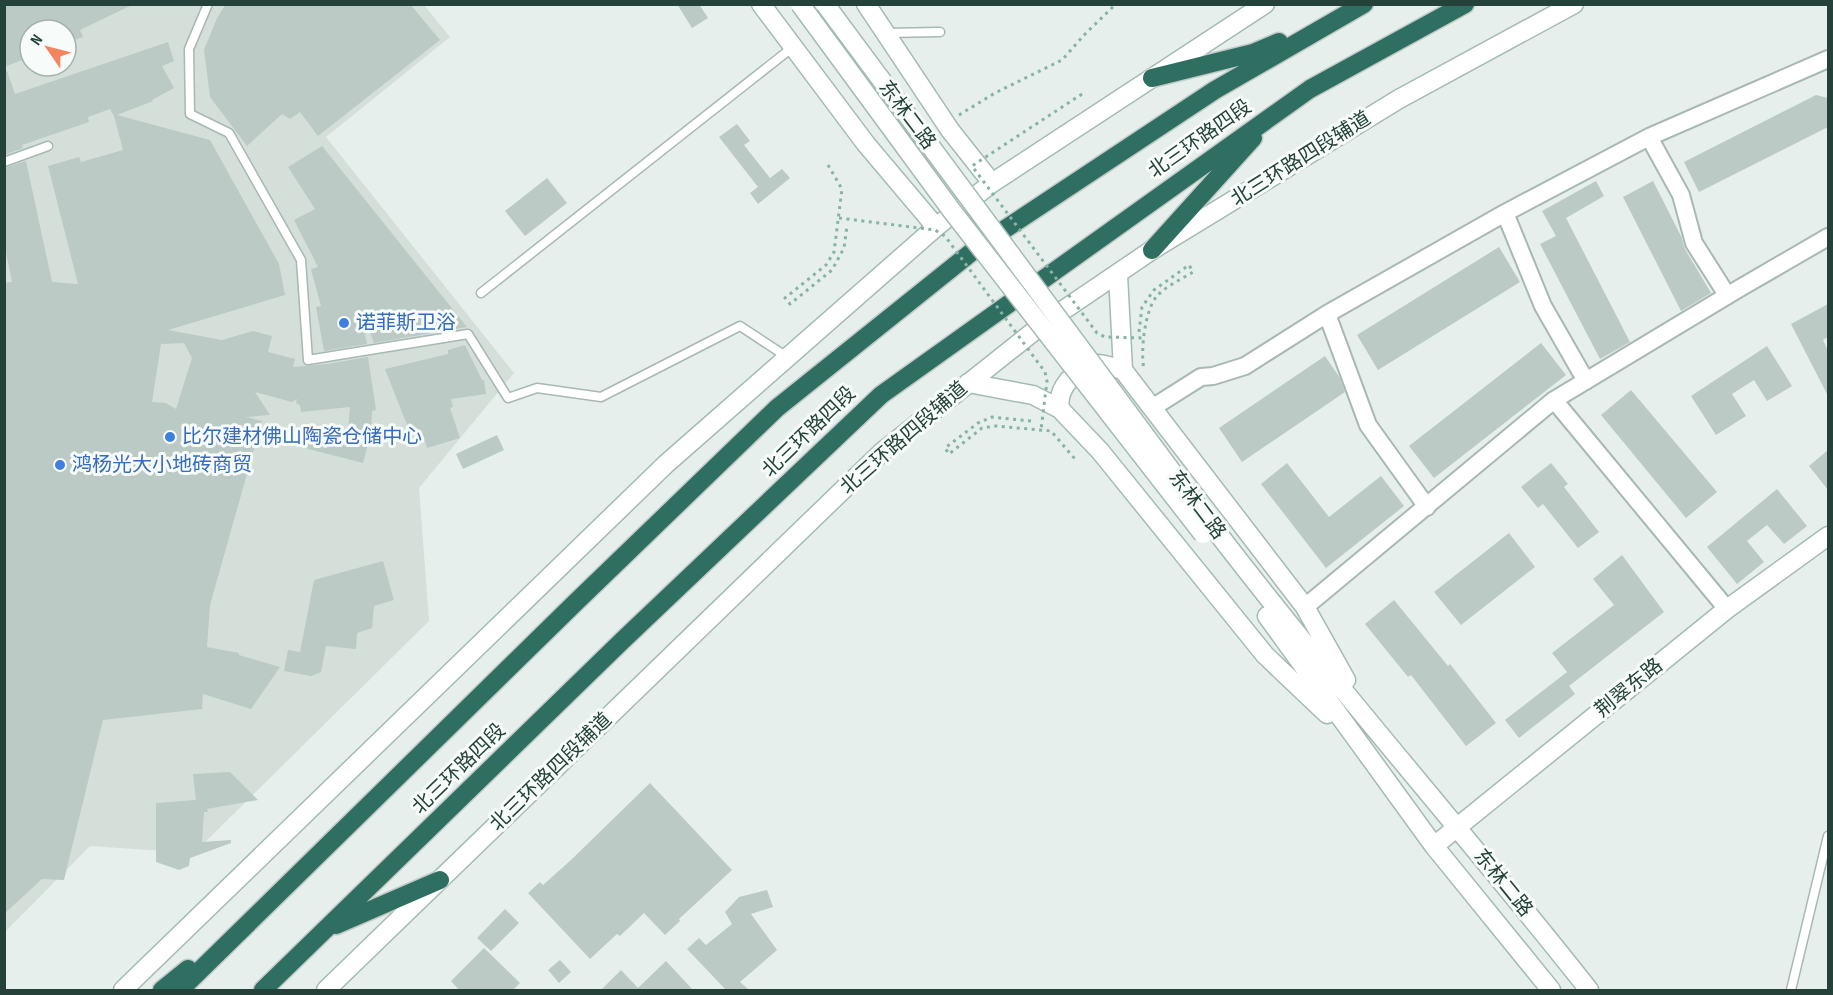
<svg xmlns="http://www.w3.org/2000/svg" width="1833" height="995" viewBox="0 0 1833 995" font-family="'Sofia Sans Condensed','Noto Sans SC',sans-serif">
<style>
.built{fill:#d4dfda;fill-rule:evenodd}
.building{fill:#bbcac4;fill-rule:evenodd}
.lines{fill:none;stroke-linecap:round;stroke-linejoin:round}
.lane-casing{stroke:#a8b8b2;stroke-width:11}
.street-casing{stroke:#a8b8b2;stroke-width:20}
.secondary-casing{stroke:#a4bbb3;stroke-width:21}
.highway-casing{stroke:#c2cac8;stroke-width:21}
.path{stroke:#86b3a5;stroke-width:3;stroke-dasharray:3 4.5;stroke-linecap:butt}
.lane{stroke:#fff;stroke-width:8}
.street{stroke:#fff;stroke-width:16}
.secondary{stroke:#fff;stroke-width:18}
.highway{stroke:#2f6f62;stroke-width:18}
.secondary-bridge-casing{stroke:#a4bbb3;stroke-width:21;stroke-linecap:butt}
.path-bridge{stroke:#86b3a5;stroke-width:3;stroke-dasharray:3 4.5;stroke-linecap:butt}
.secondary-bridge{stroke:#fff;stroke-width:18}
.shop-dot{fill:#3f7fe0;stroke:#f7fbf9;stroke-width:2}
.labels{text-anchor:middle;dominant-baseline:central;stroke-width:6;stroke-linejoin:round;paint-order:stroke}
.street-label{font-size:20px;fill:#24423a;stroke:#f7fbf9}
.shop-label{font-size:20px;fill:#366cbe;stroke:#f7fbf9;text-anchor:start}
</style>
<rect width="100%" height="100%" fill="#e6efeb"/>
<path class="built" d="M 5,5 L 424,5 L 450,37 L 326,137 L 514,373 L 419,488 L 429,621 L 194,853 L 90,846 L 5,932 ZM 30,30 L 66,30 L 66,66 L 30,66 Z"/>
<path class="building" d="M 4,4 L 134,4 L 80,30 L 83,37 L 66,43 L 66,30 L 30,30 L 30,57 L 4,67 Z
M 226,4 L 410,4 L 440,40 L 318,136 L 300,112 L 290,119 L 282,114 L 247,146 L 210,97 L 204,50 L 217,18 Z
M 677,4 L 699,4 L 708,18 L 692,28 Z
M 168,42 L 174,61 L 162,66 L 174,88 L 152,100 L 153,101 L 117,115 L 210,140 L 279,264 L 285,295 L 168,330 L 222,340 L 253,331 L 272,336 L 268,352 L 295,359 L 293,367 L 327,364 L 368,357 L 376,410 L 372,411 L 371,432 L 363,463 L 285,443 L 289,428 L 347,443 L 350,407 L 301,412 L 300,405 L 296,403 L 297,399 L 292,402 L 255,392 L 270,415 L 246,417 L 263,421 L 245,433 L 256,442 L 210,605 L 207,647 L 239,653 L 239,655 L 280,667 L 251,709 L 203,694 L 202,709 L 103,720 L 64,880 L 42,879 L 4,914 L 4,283 L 12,282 L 4,243 L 4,168 L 26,161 L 52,282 L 78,284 L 48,166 L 79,157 L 81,162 L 123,150 L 114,116 L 110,109 L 88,117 L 89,122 L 22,145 L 23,148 L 4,155 L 4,71 L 7,71 L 15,94 ZM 184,343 L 192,358 L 176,409 L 166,403 L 152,402 L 161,344 Z
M 1816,95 L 1828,98 L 1828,127 L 1699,192 L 1684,162 Z
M 737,124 L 750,141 L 744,145 L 770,178 L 782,169 L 790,178 L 758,204 L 750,193 L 758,187 L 719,137 Z
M 322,146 L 402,246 L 467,327 L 374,343 L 368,327 L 364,328 L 367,344 L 324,351 L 316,307 L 321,306 L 311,269 L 318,267 L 294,220 L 315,209 L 288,167 Z
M 547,178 L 567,203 L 525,236 L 505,211 Z
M 1596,181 L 1604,196 L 1566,218 L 1630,342 L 1600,359 L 1540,244 L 1556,236 L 1542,211 Z
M 1653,181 L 1681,236 L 1685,249 L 1711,293 L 1681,311 L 1623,197 Z
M 1499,247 L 1520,282 L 1378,370 L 1357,335 Z
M 1828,304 L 1828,337 L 1823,340 L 1828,351 L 1828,396 L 1791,324 Z
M 1541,343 L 1566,375 L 1434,478 L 1409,446 Z
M 465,345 L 482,380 L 484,380 L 486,394 L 451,399 L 453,407 L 450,408 L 460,438 L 427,448 L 423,435 L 413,440 L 385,369 L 448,354 L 448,350 Z
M 1767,346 L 1792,386 L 1767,401 L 1754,380 L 1732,394 L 1746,416 L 1716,435 L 1691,396 Z
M 1325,356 L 1340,378 L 1345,392 L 1242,462 L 1219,428 Z
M 1631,390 L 1717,492 L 1686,518 L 1601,415 Z
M 497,435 L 504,450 L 463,469 L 456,454 Z
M 1828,450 L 1828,490 L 1809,466 Z
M 1287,463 L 1329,517 L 1381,476 L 1404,506 L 1326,568 L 1261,484 Z
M 1551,463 L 1568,484 L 1564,487 L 1599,532 L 1578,548 L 1543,504 L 1538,508 L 1521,487 Z
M 1777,489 L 1807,526 L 1784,544 L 1767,525 L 1747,541 L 1764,562 L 1737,584 L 1707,547 Z
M 1509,533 L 1535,567 L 1461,625 L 1434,592 Z
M 1622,555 L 1664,612 L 1569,686 L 1575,694 L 1519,738 L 1505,720 L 1567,672 L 1552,653 L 1614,605 L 1593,579 Z
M 383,561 L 394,600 L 374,606 L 372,628 L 357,633 L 356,649 L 326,646 L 321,672 L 311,676 L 284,671 L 288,650 L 300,652 L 314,580 Z
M 1394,600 L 1448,666 L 1450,664 L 1496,723 L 1466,746 L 1411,675 L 1408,677 L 1365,624 Z
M 230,772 L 258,800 L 207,809 L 208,812 L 204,812 L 202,842 L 231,840 L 231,843 L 190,858 L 189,866 L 179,870 L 156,862 L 156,803 L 196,800 L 193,774 Z
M 650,783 L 732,870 L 679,919 L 680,921 L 665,935 L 644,913 L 620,936 L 617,934 L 590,959 L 528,893 L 540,882 L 543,885 L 571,860 Z
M 767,890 L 773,907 L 751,914 L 777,950 L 740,982 L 749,990 L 726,990 L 687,949 L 699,938 L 706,945 L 732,924 L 725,912 L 739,897 Z
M 505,909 L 519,923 L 491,951 L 477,938 Z
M 484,948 L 520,983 L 513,990 L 459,990 L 451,981 Z
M 560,960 L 571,972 L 559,983 L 548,970 Z
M 666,961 L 693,990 L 601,990 L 621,970 L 638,988 Z"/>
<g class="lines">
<defs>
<path id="lane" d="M 208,4 L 189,49 L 190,114 L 229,133 L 301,260 L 308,360 L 468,334 L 508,398 L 537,388 L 601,397 L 740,326 L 787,357
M 885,33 L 940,32
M 4,162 L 48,146
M 481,293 L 793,47
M 1791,990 L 1828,836"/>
<path id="street" d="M 1649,137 L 1681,195 L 1694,243 L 1727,295
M 1505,213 L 1543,306 L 1586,381
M 1554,400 L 1740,288 L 1828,237
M 1152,408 L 1201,377 L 1213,376 L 1245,366 L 1327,314
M 1427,507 L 1368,425 L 1327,314 L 1505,213 L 1649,137 L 1828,59
M 1305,607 L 1554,400 L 1727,609"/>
<path id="secondary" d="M 761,4 L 866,144 L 936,227
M 866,4 L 950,130 L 992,183
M 1118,275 L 1123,370 L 1305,607 L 1346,680
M 968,383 L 1033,395 L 1060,409 L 1100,451 L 1265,655 L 1327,714
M 1060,409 C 1056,389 1075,368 1095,364 C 1103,363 1115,368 1123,370
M 1213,527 C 1334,685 1466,834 1589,990
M 1267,616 L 1434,846 L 1551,990
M 1434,846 L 1727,609 L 1828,536
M 123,990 L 666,464 L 936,227 L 992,183 L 1265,4
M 326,990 L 882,452 L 1043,324 L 1152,250 L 1399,99 L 1574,4"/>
<path id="highway" d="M 1152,78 L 1253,53 L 1279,42
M 1152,250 L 1253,138
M 336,925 L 440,880
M 162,990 L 188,969
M 180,990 L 575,603 L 777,408 L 978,247 L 1215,90 L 1364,4
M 263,990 L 623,640 L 881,395 L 1310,89 L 1465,4"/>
</defs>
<use href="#lane" class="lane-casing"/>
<use href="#street" class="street-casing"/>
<use href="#secondary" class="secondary-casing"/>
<use href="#highway" class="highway-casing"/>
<path class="path" d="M 959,115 L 995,93 L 1062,60 L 1086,33 L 1116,4
M 828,165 L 842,189 L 834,252 L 826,265 L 785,298 L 790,304 L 832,270 L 844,248 L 847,226
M 1139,332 L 1142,307 L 1154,290 L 1189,265 L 1193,272 C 1182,279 1166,286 1157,296 C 1145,309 1140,352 1144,369
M 1031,421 L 992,417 L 978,423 L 945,448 L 949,454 L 982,428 L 996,426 L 1051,431 L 1075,459"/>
<use href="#lane" class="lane"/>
<use href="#street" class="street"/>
<use href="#secondary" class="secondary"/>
<use href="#highway" class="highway"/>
<defs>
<path id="secondary-bridge" d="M 800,4 L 952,211 L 1203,534
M 825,4 L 1213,527"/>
</defs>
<use href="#secondary-bridge" class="secondary-bridge-casing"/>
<path class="path-bridge" d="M 1082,94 L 972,166 L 1097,333 L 1105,337 L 1145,338
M 839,218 L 935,230 L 945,236 L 1045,372 L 1047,381 L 1041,430"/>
<use href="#secondary-bridge" class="secondary-bridge"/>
</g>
<g class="shop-dot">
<circle cx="344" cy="323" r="6"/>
<circle cx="170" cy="437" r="6"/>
<circle cx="60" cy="465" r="6"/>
</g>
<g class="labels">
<g class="street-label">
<text transform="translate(907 115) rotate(53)">东林二路</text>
<text transform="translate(1200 139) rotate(-35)">北三环路四段</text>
<text transform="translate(1301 159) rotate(-32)">北三环路四段辅道</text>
<text transform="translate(809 432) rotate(-44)">北三环路四段</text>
<text transform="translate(904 438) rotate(-41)">北三环路四段辅道</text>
<text transform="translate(1197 505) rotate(53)">东林二路</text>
<text transform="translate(1629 688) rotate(-39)">荆翠东路</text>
<text transform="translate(459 769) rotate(-44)">北三环路四段</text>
<text transform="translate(551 772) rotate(-44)">北三环路四段辅道</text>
<text transform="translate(1503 883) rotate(51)">东林二路</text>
</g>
<g class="shop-label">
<text x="356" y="323">诺菲斯卫浴</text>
<text x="182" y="437">比尔建材佛山陶瓷仓储中心</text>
<text x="72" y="465">鸿杨光大小地砖商贸</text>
</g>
</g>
<rect width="1833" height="995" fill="none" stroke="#24423a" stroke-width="12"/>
<g transform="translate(48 48) rotate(305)"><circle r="28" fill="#f7fbf9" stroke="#a3b1ad" stroke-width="1.5"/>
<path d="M0-4.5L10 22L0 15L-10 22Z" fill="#f4845f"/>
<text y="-9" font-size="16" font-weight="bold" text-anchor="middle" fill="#24423a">N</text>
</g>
</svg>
